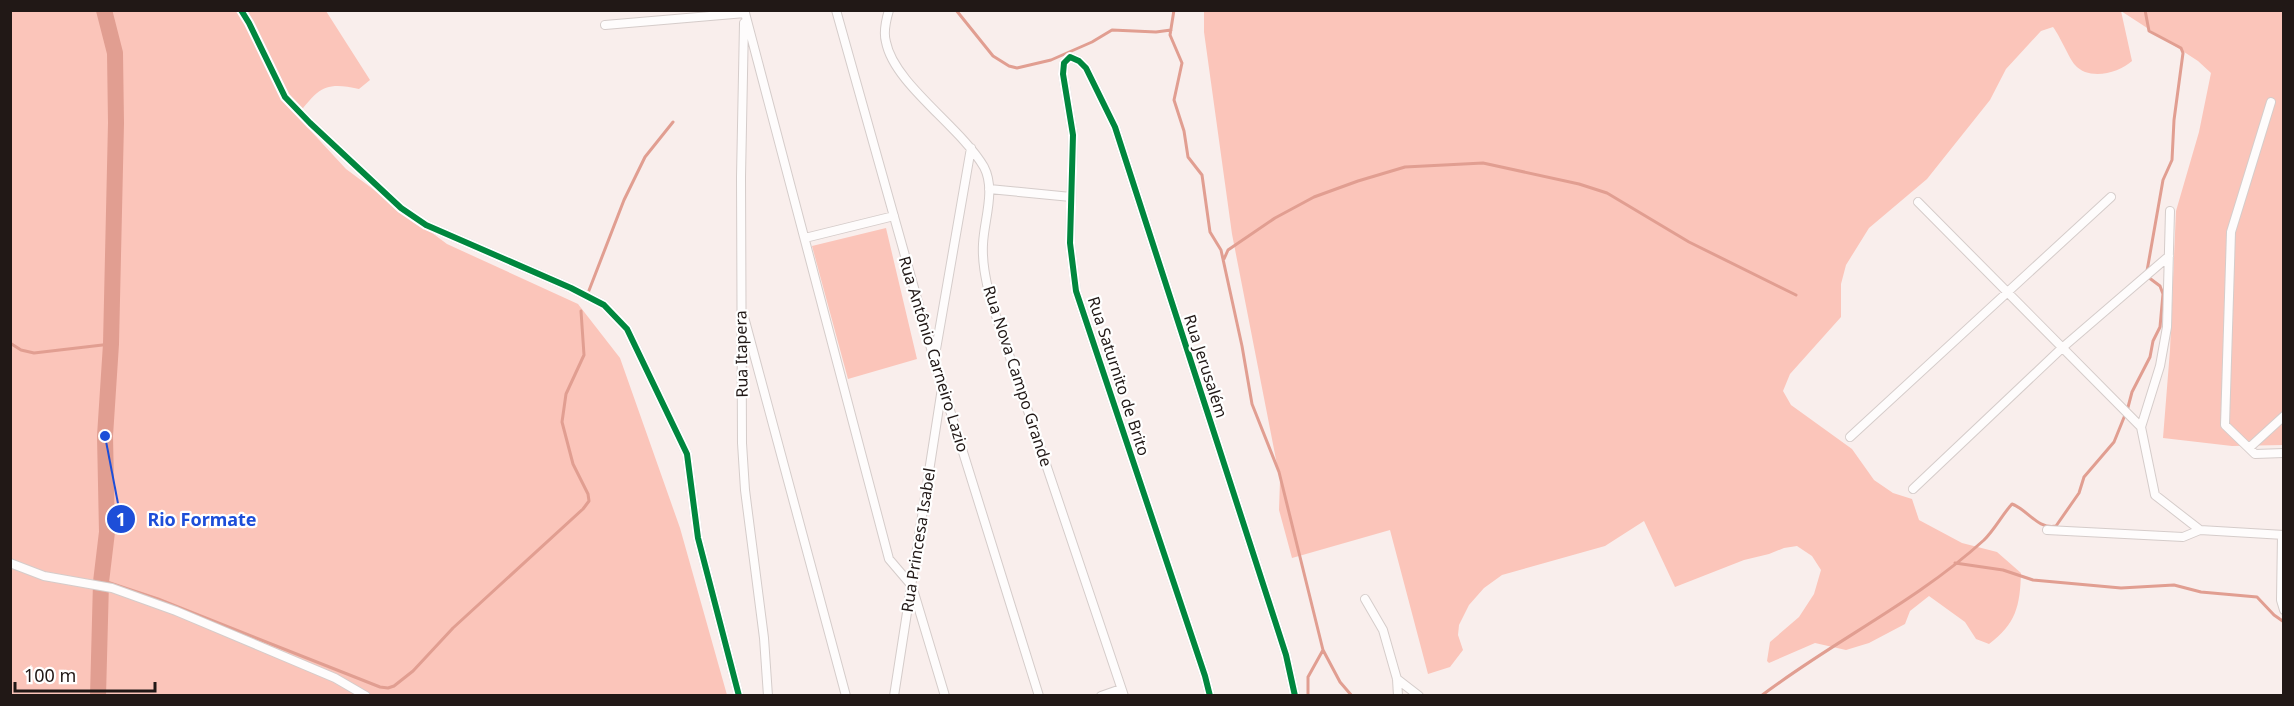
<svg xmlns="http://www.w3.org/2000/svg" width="2294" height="706" viewBox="0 0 2294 706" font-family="'Noto Sans',sans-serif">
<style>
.green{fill:#fbc5ba}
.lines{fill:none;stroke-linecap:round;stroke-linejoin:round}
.stream{stroke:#e19e91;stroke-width:3}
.river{stroke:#e19e91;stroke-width:16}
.street-casing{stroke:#d5ccca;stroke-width:10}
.street{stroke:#fefcfc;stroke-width:8}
.cycleway-casing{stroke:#fff;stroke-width:10}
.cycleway{stroke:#00873e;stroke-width:6}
.labels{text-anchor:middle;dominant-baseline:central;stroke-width:4.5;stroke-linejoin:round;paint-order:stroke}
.street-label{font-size:16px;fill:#211816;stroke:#fff}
.leader{fill:none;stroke:#1d4ed8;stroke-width:2}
.callout-dot{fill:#1d4ed8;stroke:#fff;stroke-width:2}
.mark-label{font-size:18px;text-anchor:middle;font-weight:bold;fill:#fff}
.callout-label{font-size:18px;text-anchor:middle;font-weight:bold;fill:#1d4ed8;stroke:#fff;stroke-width:4.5;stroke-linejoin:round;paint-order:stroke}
</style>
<rect width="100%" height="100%" fill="#f9eeec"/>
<path class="green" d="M 10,11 L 326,11 L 370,80 L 359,89 C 324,81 318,89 297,116 L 346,169 L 447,244 L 578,304 L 620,358 L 680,528 L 727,695 L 11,695 Z
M 1204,11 L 2121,11 L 2132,61 C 2119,73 2089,81 2075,65 C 2069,58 2060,36 2053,27 L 2041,31 L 2006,69 L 1990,100 L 1927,179 L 1869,228 L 1846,265 L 1841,284 L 1841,317 L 1790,374 L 1783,391 L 1791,405 L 1852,449 L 1874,480 L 1893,493 L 1912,499 L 1919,520 L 1962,543 L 1997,552 L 2021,573 C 2020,606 2016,624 1989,644 L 1976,639 L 1965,622 L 1929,596 L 1910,611 L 1905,624 L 1869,643 L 1846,650 L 1815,643 L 1769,663 L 1767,661 L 1770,642 L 1799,617 L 1814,594 L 1821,570 L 1812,556 L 1797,546 L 1784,548 L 1769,554 L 1744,560 L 1675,587 L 1644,521 L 1605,546 L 1502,575 L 1484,588 L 1469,605 L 1459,625 L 1458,635 L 1463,650 L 1450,667 L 1428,674 L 1390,530 L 1292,558 L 1279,510 L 1280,480 L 1232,234 L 1204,32 Z
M 2121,11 L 2283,11 L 2283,445 L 2232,446 L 2163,438 L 2170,350 L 2176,211 L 2199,132 L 2211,73 L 2198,61 Z
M 886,228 L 917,359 L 848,379 L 812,246 Z"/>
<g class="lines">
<path class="stream" d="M 956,10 L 993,56 L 1009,66 L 1017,68 L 1051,60 L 1092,42 L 1112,30 L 1156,32 L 1171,30
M 1174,10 L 1170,35 L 1182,63 L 1174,100 L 1184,131 L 1188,157 L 1202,175 L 1210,232 L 1221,250 L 1242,346 L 1252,404 L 1279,472 L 1323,650 L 1340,682 L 1352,696
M 1224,259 L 1228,250 L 1275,218 L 1314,197 L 1358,181 L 1405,167 L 1483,163 L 1579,184 L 1607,193 L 1689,242 L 1796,295
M 588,293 L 624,200 L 645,157 L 673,122
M 10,343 L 21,350 L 34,353 L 111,344
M 2127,411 L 2132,392 L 2150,357 L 2153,341 L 2160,327 L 2163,294 L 2160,286 L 2148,277 L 2147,271 L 2163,180 L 2172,160 L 2174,120 L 2183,53 L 2181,48 L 2149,31 L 2145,10
M 1955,563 L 2003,570 L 2033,580 L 2121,588 L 2174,585 L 2201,592 L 2257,597 L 2274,615 L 2284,622
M 101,580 L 158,599 L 380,687 L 388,688 L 394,686 L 413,671 L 453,628 L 583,509 L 589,501 L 588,494 L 573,464 L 562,422 L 566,394 L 584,355 L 581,311
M 1308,696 L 1308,677 L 1323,650
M 1761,696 C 1833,641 1916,602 1984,540 C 1995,529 2002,515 2012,504 C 2027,509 2038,530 2056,526 L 2079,493 L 2084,477 L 2114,442 L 2125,415"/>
<path class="river" d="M 98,696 L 101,582 L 107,532 L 105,436 L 111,344 L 116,123 L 115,53 L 104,10"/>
<defs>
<path id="street" d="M 241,10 L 249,23 L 285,97 L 310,123 L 401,208 L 426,225 L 571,288 L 604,305 L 627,329 L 687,454 L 698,538 L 739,696
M 836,10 L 934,359 L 1039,696
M 889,10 C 886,20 883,32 886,42 C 894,84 961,127 984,167 C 996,190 984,220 983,244 C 982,263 986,280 990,298 L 1124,696
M 744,23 L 741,177 L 742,443 L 745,490 L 764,638 L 768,696
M 605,25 L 745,13 L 889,559 L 912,586 L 945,696
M 2271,102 L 2231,232 L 2225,425 L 2255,454 L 2284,453
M 989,189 L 1071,197
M 1918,202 L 2141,427 L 2155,495 L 2200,530 L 2284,535
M 805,238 L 894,216
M 744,317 L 846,696
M 935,355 L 971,148
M 2141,427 L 2160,366 L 2167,327 L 2170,211
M 1850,437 L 2111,197
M 2249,448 L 2284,416
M 1913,489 L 2062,348 L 2169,256
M 2047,530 L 2183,537 L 2200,530
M 2282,535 L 2281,600 L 2284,610
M 10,563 L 44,576 L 112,588 L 176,611 L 335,678 L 366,696
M 1365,599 L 1383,630 L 1397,679 L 1398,696
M 1397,679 L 1419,696
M 894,696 L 942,388
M 1101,696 L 1121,689
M 1210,696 L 1205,676 L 1076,291 L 1070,243 L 1073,135 L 1063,74 L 1064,63 L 1070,57 L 1079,61 L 1086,68 L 1115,127 L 1286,655 L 1295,696"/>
</defs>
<use href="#street" class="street-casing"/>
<use href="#street" class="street"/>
<defs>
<path id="cycleway" d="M 241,10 L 249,23 L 285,97 L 310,123 L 401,208 L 426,225 L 571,288 L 604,305 L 627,329 L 687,454 L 698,538 L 739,696
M 1210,696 L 1205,676 L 1076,291 L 1070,243 L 1073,135 L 1063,74 L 1064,63 L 1070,57 L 1079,61 L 1086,68 L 1115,127 L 1286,655 L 1295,696"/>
</defs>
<use href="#cycleway" class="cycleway-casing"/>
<use href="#cycleway" class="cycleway"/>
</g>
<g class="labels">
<g class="street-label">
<text transform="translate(741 354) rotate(-91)">Rua Itapera</text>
<text transform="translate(934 354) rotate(73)">Rua Antônio Carneiro Lazio</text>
<text transform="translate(1206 366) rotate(72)">Rua Jerusalém</text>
<text transform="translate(1018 376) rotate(72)">Rua Nova Campo Grande</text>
<text transform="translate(1119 376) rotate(72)">Rua Saturnito de Brito</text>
<text transform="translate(918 540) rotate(-81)">Rua Princesa Isabel</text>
</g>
</g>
<path class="leader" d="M105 436L121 519"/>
<g class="callout-dot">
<circle cx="105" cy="436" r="6"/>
<circle cx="121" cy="519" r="15"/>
</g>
<g class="mark-label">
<text x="121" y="526">1</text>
</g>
<g class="callout-label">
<text x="202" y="526">Rio Formate</text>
</g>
<rect width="2294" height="706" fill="none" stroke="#211816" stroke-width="24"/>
<path d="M15 682v9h140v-9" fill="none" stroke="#211816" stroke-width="3"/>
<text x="24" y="682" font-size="18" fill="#211816" stroke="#ffffff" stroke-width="4.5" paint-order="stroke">100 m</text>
</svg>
